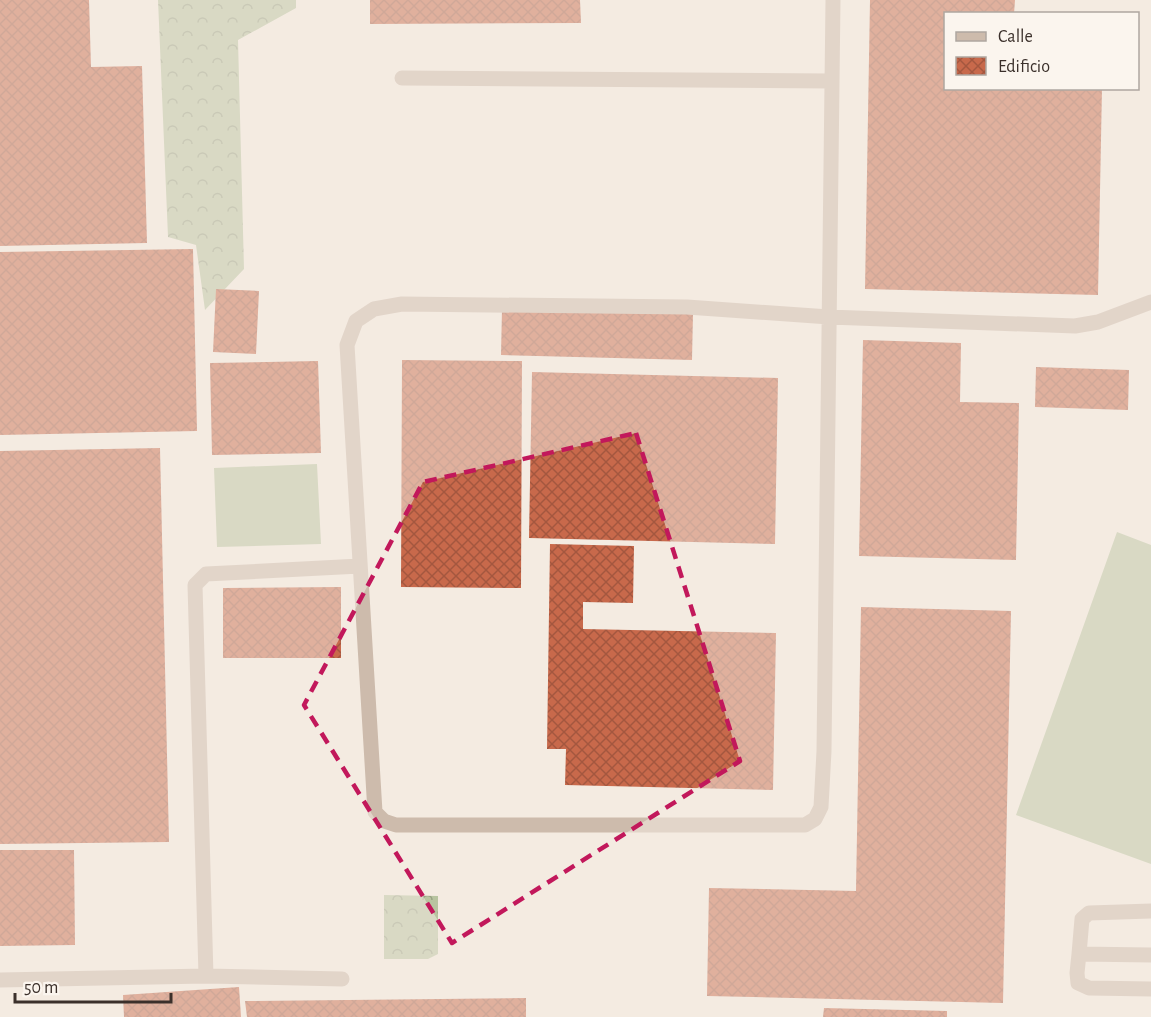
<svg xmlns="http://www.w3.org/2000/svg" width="1151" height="1017" viewBox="0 0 1151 1017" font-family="'Alegreya Sans',sans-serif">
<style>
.forest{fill:url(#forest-crowns)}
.garden{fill:#b8c4a0}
.building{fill:url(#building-cross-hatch)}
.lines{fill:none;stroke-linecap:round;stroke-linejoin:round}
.minor{stroke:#cdbbac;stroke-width:15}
.marked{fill:none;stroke:#c2185b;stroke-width:4.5;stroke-dasharray:12 8;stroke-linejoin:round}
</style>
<defs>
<pattern id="forest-crowns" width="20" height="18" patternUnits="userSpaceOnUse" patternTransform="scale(1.5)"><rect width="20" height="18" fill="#b8c4a0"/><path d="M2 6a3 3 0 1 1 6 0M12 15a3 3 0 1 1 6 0" fill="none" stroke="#97a083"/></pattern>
<pattern id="building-cross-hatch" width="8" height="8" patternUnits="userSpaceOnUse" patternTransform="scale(1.5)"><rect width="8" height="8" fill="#c8694b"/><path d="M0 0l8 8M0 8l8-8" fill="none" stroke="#a4573f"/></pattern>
</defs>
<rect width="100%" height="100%" fill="#f4ebe1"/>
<path class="forest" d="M 158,0 L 296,0 L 296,8 L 238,40 L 244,269 L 205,310 L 196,245 L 168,237 Z
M 384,895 L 438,896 L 438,954 L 428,959 L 384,959 Z"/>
<path class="garden" d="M 317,464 L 321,544 L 217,547 L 214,468 Z
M 1117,532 L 1151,545 L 1151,864 L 1016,815 Z"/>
<path class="building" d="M 0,0 L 89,0 L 91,67 L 142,66 L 147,243 L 0,246 Z
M 370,0 L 580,0 L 581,23 L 370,24 Z
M 870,0 L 1015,0 L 1014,14 L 946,14 L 946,88 L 1102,88 L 1098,295 L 865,289 Z
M 193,249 L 197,431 L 0,435 L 0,252 Z
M 216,289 L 259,291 L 256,354 L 213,352 Z
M 502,309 L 693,314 L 692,360 L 501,355 Z
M 863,340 L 961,343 L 960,402 L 1019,403 L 1016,560 L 859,556 Z
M 402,360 L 522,361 L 521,588 L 401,587 Z
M 318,361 L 321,453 L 212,455 L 210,363 Z
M 1036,367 L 1129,370 L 1128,410 L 1035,407 Z
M 532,372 L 778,378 L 775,544 L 529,538 Z
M 160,448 L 169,842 L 0,844 L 0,451 Z
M 550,544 L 634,546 L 633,603 L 583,602 L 583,629 L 776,633 L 773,790 L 565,785 L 566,749 L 547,749 Z
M 341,587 L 341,658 L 223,658 L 223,588 Z
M 861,607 L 1011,611 L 1003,1003 L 707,996 L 709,888 L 856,891 Z
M 0,850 L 74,850 L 75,945 L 0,946 Z
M 239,987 L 241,1017 L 124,1017 L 123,995 Z
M 526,998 L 526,1017 L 247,1017 L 245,1001 Z
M 824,1008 L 947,1011 L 947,1017 L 823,1017 Z"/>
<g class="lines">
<path class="minor" d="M 833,0 L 824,751 L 821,807 L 815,819 L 805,825 L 396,825 L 384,821 L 375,812 L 347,345 L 356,321 L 374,309 L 402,304 L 687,307 L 829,317 L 1075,326 L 1098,322 L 1151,302
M 402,78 L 831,81
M 1079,954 L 1082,919 L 1089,913 L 1151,911
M 1151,955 L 1079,954 L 1077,973 L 1078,983 L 1089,988 L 1151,989
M 206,976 L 342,979
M 0,980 L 206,976 L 195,585 L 206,574 L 360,566"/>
</g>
<path d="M0 0H1151V1017H0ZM 636,433 L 740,761 L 452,943 L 304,705 L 423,482 Z" fill="#f4ebe1" fill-opacity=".55" fill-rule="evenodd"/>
<path class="marked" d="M 636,433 L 740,761 L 452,943 L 304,705 L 423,482 Z"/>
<rect x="944" y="12" width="195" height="78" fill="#fbf5ee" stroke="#aea6a0" stroke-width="1.5"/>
<rect x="956" y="32" width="30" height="9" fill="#cdbbac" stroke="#aea6a0" stroke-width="1.5"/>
<text x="998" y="42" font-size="18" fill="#3b302b">Calle</text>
<rect x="956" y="57" width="30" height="18" fill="url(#building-cross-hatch)" stroke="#aea6a0" stroke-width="1.5"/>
<text x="998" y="72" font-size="18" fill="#3b302b">Edificio</text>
<path d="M15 993v9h156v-9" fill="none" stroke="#3b302b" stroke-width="3"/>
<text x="24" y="993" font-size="18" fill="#3b302b" stroke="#fbf5ee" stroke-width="4.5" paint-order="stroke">50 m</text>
</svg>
